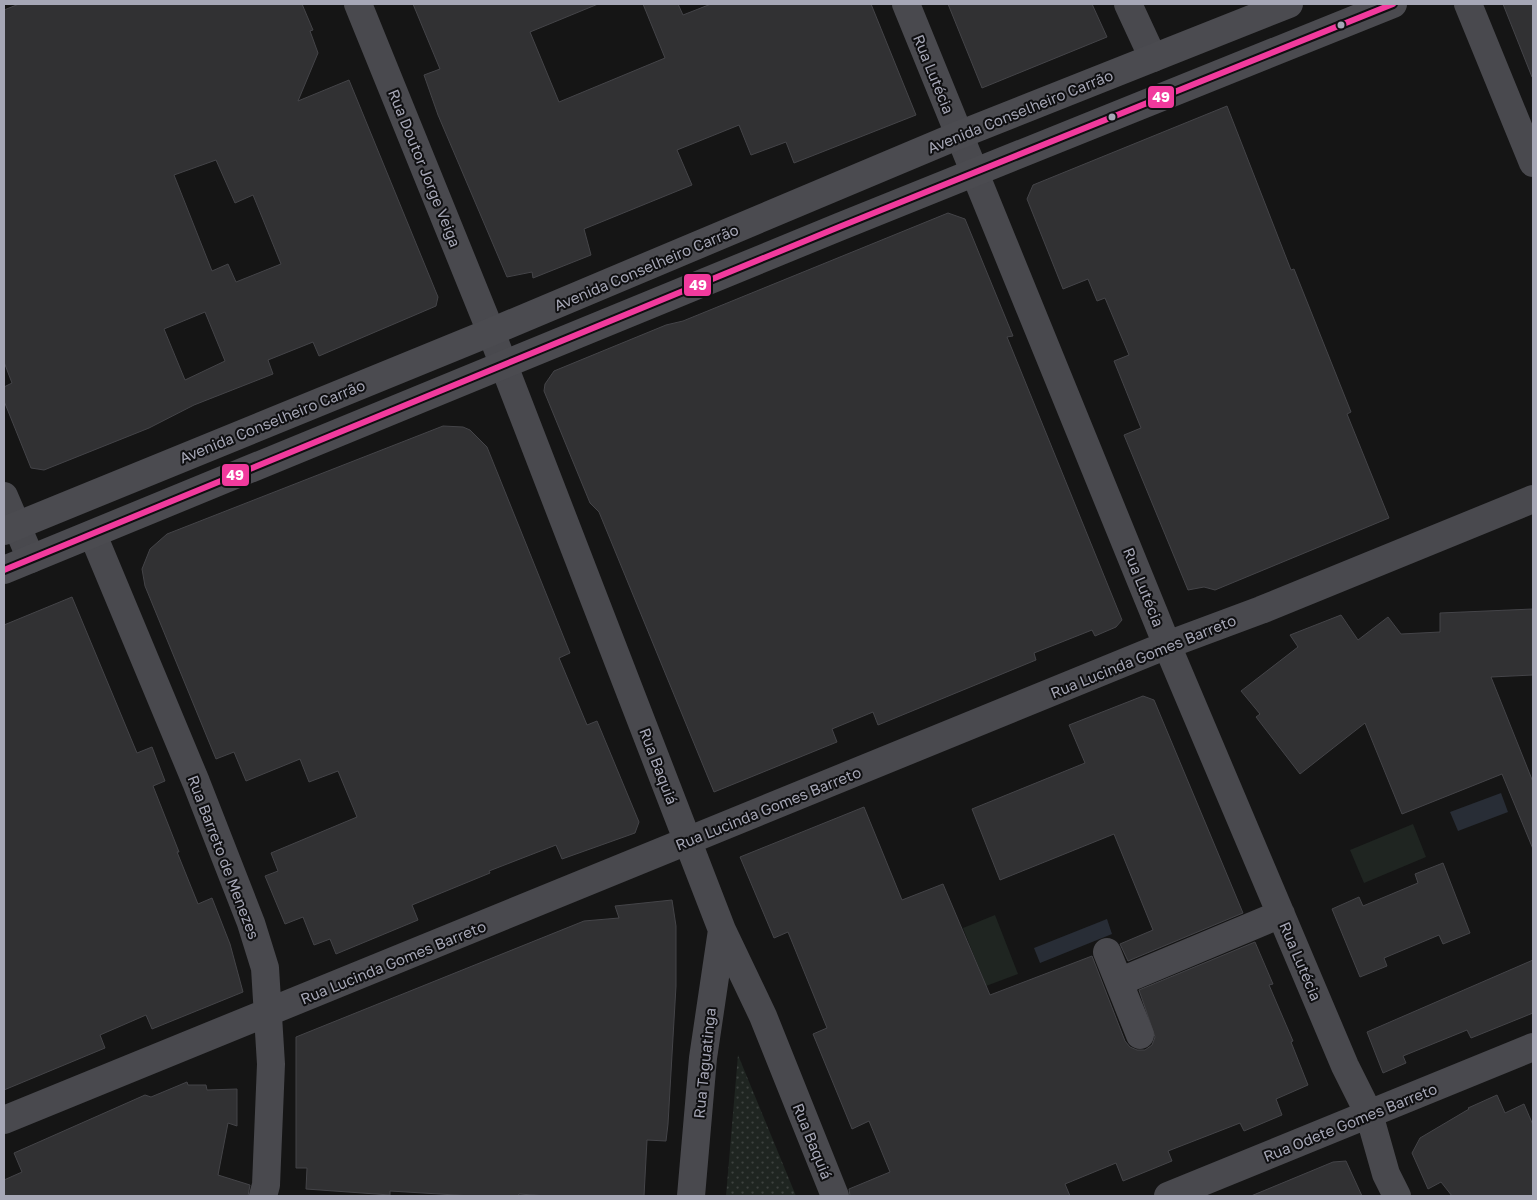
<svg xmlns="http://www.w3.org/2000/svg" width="1537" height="1200" viewBox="0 0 1537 1200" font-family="'Golos Text',sans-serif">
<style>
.park{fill:url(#park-dots)}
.garden{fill:#1f2521}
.water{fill:#282d36}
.building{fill:#313133;stroke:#444448;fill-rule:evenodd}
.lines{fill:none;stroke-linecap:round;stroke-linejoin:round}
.minor{stroke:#49494e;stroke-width:28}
.major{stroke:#4b4b50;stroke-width:28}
.bus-1-casing{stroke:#0f0f11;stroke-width:10}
.bus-1{stroke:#f13a9d;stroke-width:6}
.bus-dot{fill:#a6a7b6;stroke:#0f0f11;stroke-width:2}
.labels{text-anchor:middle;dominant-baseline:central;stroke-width:4;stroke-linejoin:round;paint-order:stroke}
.street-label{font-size:15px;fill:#a6a7b6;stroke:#0f0f11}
.line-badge{stroke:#0f0f11;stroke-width:2}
.badge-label{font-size:14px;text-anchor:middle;font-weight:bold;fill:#fff}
</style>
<defs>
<pattern id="park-dots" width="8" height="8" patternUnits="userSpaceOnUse" patternTransform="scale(1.25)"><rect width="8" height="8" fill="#1f2521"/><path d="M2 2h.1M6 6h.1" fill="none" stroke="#3d423f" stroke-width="1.8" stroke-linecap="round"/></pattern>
</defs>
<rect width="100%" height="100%" fill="#151515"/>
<path class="park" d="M 738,1055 L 796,1196 L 726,1196 Z"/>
<path class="garden" d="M 1413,824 L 1426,857 L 1364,883 L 1350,850 Z
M 995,915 L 1018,974 L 986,986 L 963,928 Z"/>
<path class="water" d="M 1501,793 L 1508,812 L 1458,831 L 1450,812 Z
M 1107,919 L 1112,934 L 1040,963 L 1034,948 Z"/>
<path class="building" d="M 19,4 L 302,4 L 313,30 L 310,31 L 318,53 L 298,101 L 349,80 L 438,297 L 436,306 L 319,356 L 313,342 L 268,360 L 273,374 L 194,405 L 149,428 L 44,470 L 31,468 L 4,401 L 4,387 L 12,383 L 4,362 L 4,10 ZM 216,160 L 235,203 L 253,195 L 281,264 L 236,282 L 228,264 L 212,271 L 174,175 ZM 205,312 L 225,361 L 185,380 L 164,329 Z
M 413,4 L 598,4 L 530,32 L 559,102 L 665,58 L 643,4 L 678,4 L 683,15 L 711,4 L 871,4 L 916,115 L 794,163 L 786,142 L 751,155 L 739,125 L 677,150 L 692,185 L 584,229 L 591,255 L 533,278 L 532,272 L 507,277 L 438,115 L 424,75 L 440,69 Z
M 948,4 L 1092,4 L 1107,37 L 982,88 Z
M 1503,4 L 1533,4 L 1533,76 L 1532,77 Z
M 1227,106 L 1291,270 L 1294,269 L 1351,412 L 1347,414 L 1389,518 L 1215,590 L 1204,587 L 1188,590 L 1124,435 L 1141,428 L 1114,361 L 1129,355 L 1105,298 L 1097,301 L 1088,279 L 1063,289 L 1027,199 L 1033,185 Z
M 948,213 L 965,219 L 1013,336 L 1007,337 L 1122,620 L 1116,627 L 1095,636 L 1092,630 L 1034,653 L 1036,660 L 878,725 L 873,712 L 832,729 L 837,742 L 714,792 L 599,512 L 590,503 L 544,391 L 545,384 L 554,371 L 666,325 L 683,321 Z
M 443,426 L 463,427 L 470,430 L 487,447 L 570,653 L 559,658 L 587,725 L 597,721 L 639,822 L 635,833 L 562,859 L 556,845 L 489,871 L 490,873 L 412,905 L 418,920 L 336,954 L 330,939 L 314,945 L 303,917 L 285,924 L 265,876 L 278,871 L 271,853 L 357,817 L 338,771 L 309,782 L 300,759 L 246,781 L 234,752 L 216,759 L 145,586 L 142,569 L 150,549 L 167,534 Z
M 72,597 L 137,753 L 152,747 L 165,781 L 153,786 L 179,852 L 177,852 L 198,904 L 212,898 L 230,944 L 243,992 L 152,1029 L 146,1015 L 100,1035 L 105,1048 L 4,1090 L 4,625 Z
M 1533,609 L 1533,675 L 1491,677 L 1533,782 L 1533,849 L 1502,774 L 1402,814 L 1365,723 L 1300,774 L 1256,717 L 1260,714 L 1241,691 L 1298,647 L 1290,635 L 1341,615 L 1358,640 L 1388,617 L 1401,634 L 1440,632 L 1440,613 Z
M 1143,696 L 1154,700 L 1243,913 L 1128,961 L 1120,944 L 1153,930 L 1114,834 L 1000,880 L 972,809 L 1085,763 L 1069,725 Z
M 864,807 L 902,900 L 943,884 L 990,995 L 1092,956 L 1125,1041 L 1130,1047 L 1137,1050 L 1145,1050 L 1152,1045 L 1155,1037 L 1139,990 L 1255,942 L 1273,984 L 1269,985 L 1293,1041 L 1291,1042 L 1308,1085 L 1276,1099 L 1282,1115 L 1244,1131 L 1240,1123 L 1168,1151 L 1172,1161 L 1123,1181 L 1116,1163 L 1065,1184 L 1070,1196 L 850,1196 L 849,1189 L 890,1172 L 869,1121 L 852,1129 L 813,1034 L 827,1028 L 788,932 L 774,938 L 740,857 Z
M 1443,863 L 1470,933 L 1443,944 L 1439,935 L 1384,958 L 1387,966 L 1360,977 L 1332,909 L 1359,897 L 1363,906 L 1418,883 L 1415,874 Z
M 672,900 L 676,926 L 676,986 L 668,1124 L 666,1141 L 647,1140 L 644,1196 L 548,1196 L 519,1194 L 518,1196 L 472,1196 L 390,1191 L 390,1195 L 306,1189 L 307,1168 L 296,1168 L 296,1037 L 584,921 L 619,918 L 615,906 Z
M 1533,960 L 1533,1013 L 1471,1038 L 1467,1030 L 1403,1056 L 1406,1063 L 1383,1073 L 1367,1032 Z
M 187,1082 L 188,1085 L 206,1085 L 207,1090 L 237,1089 L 237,1126 L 228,1123 L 218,1175 L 250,1185 L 248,1196 L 4,1196 L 4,1180 L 22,1172 L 14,1153 L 145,1095 L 151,1097 Z
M 1497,1095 L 1505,1113 L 1524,1104 L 1533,1125 L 1533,1196 L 1452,1196 L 1441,1182 L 1428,1189 L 1412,1153 L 1420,1138 L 1469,1109 L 1468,1108 Z
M 1346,1161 L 1362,1196 L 1251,1196 L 1333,1162 Z"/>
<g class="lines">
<path class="minor" d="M 358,4 L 491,332 L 722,930 L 763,1016 L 835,1196
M 906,4 L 1167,645 L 1345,1066 L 1369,1114 L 1386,1174 L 1397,1196
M 1128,4 L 1153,58
M 1468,4 L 1533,163
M 4,496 L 31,559
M 93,535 L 196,782 L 251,923 L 265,968 L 271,1064 L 266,1185 L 263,1196
M 1107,952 L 1140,1035
M 1119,982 L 1281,914
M 4,1120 L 1167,645 L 1261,610 L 1533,499
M 691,1196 L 703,1058 L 722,930
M 1168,1196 L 1533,1047"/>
<path class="major" d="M 4,531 L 491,332 L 959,135 L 1289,4
M 4,570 L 839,227 L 1393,4"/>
<defs>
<path id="bus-1" d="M 4,570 L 839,227 L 1393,4"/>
</defs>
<use href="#bus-1" class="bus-1-casing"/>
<use href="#bus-1" class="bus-1"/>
</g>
<g class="bus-dot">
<circle cx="1341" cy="25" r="4.5"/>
<circle cx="1112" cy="117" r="4.5"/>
</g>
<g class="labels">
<g class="street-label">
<text transform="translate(934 74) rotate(68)">Rua Lutécia</text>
<text transform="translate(1020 111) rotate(-22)">Avenida Conselheiro Carrão</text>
<text transform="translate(425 168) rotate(68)">Rua Doutor Jorge Veiga</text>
<text transform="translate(646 267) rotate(-23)">Avenida Conselheiro Carrão</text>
<text transform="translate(272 421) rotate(-22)">Avenida Conselheiro Carrão</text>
<text transform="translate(1144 587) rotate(68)">Rua Lutécia</text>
<text transform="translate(1143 656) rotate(-22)">Rua Lucinda Gomes Barreto</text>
<text transform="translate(659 766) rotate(69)">Rua Baquiá</text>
<text transform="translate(768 808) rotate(-22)">Rua Lucinda Gomes Barreto</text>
<text transform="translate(224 857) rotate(69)">Rua Barreto de Menezes</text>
<text transform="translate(1301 961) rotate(67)">Rua Lutécia</text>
<text transform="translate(393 962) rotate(-22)">Rua Lucinda Gomes Barreto</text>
<text transform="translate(704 1063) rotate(-84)">Rua Taguatinga</text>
<text transform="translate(1350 1122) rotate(-22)">Rua Odete Gomes Barreto</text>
<text transform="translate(813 1141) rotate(68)">Rua Baquiá</text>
</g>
</g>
<g class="line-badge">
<rect x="1147" y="85" width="28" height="24" rx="5" fill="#f13a9d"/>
<rect x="683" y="273" width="29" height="24" rx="5" fill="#f13a9d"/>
<rect x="221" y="463" width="29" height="24" rx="5" fill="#f13a9d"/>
</g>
<g class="badge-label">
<text x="1161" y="102">49</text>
<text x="698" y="290">49</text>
<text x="235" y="480">49</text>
</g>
<rect width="1537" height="1200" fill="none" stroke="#a6a7b6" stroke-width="10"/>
</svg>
